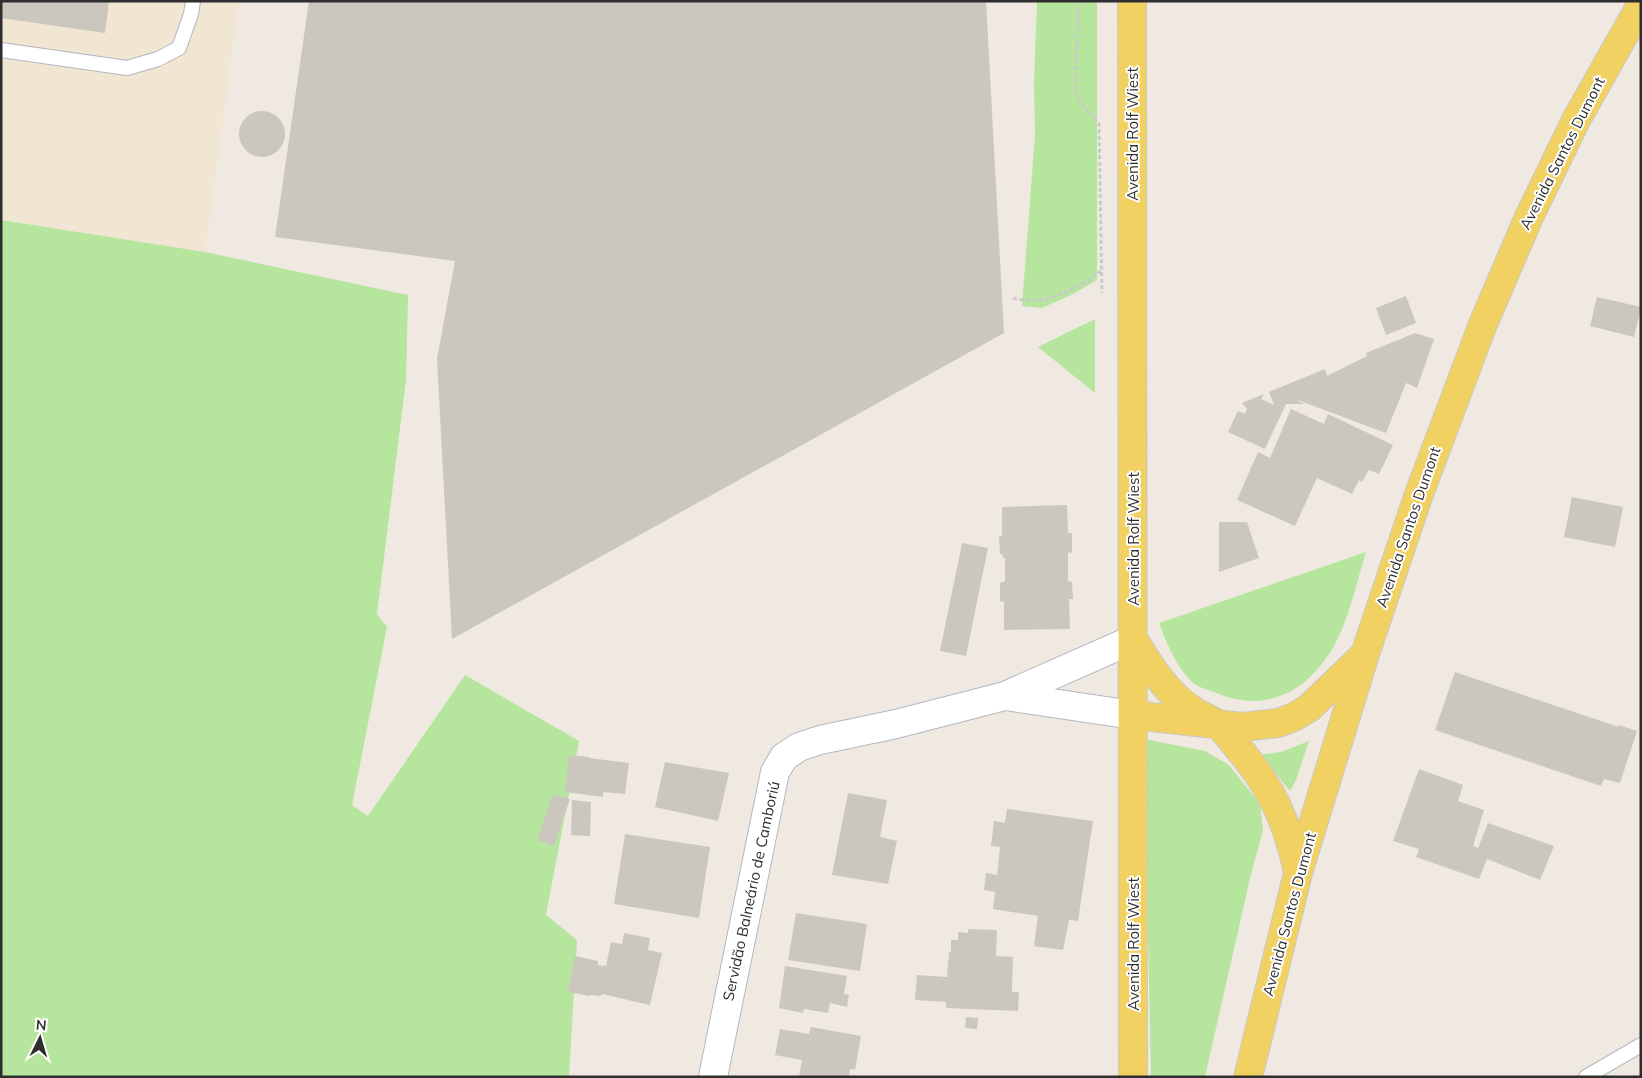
<svg xmlns="http://www.w3.org/2000/svg" width="1642" height="1078" viewBox="0 0 1642 1078" font-family="Mulish,sans-serif">
<style>
.education{fill:#f0e6d1}
.green{fill:#b6e59e}
.building{fill:#cbc7bf}
.lines{fill:none;stroke-linecap:round;stroke-linejoin:round}
.service-casing{stroke:#b4b7c1;stroke-width:16}
.minor-casing{stroke:#b4b7c1;stroke-width:30}
.primary-casing{stroke:#c9c9c9;stroke-width:30}
.path{stroke:#c9c9c9;stroke-width:3;stroke-dasharray:4 2.5;stroke-linecap:butt}
.service{stroke:#fff;stroke-width:14}
.minor{stroke:#fff;stroke-width:28}
.primary{stroke:#f2d163;stroke-width:28}
.labels{text-anchor:middle;dominant-baseline:central;stroke-width:4;stroke-linejoin:round;paint-order:stroke}
.street-label{font-size:15px;fill:#2e2e2e;stroke:#fff}
</style>
<rect width="100%" height="100%" fill="#efe9e1"/>
<path class="education" d="M 1,1 L 239,1 L 205,252 L 1,220 Z"/>
<path class="green" d="M 1037,1 L 1097,1 L 1097,280 L 1073,294 L 1042,308 L 1022,306 L 1035,135 L 1034,83 Z
M 1,220 L 205,252 L 408,295 L 406,380 L 377,614 L 387,627 L 352,805 L 368,816 L 465,675 L 579,741 L 546,915 L 577,940 L 569,1077 L 1,1077 Z
M 1095,319 L 1095,393 L 1038,347 Z
M 1366,552 C 1355,587 1347,632 1324,661 C 1296,699 1257,711 1214,692 C 1208,690 1201,688 1196,685 C 1178,671 1167,644 1159,623 Z
M 1144,739 L 1205,751 L 1229,765 L 1260,804 L 1263,831 L 1251,874 L 1205,1077 L 1151,1077 Z
M 1309,741 L 1296,780 L 1290,791 L 1276,774 L 1257,755 L 1281,752 Z"/>
<path class="building" d="M 1,1 L 109,1 L 105,33 L 1,18 Z
M 309,1 L 986,1 L 1004,333 L 452,639 L 437,359 L 455,261 L 275,237 Z
M239 134a23 23 0 1 1 46 0a23 23 0 1 1-46 0Z
M 1406,296 L 1416,323 L 1386,335 L 1376,308 Z
M 1597,297 L 1641,307 L 1634,337 L 1590,326 Z
M 1415,333 L 1434,339 L 1417,388 L 1406,383 L 1386,433 L 1295,399 L 1304,404 L 1286,404 L 1265,449 L 1228,432 L 1238,411 L 1245,414 L 1247,409 L 1242,403 L 1264,394 L 1261,399 L 1274,405 L 1269,392 L 1325,369 L 1327,376 L 1367,356 L 1366,353 Z
M 1291,409 L 1324,424 L 1328,414 L 1393,445 L 1379,474 L 1369,470 L 1362,482 L 1359,480 L 1352,494 L 1317,478 L 1295,526 L 1237,500 L 1258,452 L 1270,458 Z
M 1572,497 L 1623,507 L 1615,547 L 1564,537 Z
M 1067,505 L 1068,533 L 1072,533 L 1072,553 L 1068,552 L 1068,581 L 1072,582 L 1073,599 L 1069,599 L 1070,629 L 1004,630 L 1004,602 L 1000,601 L 1000,583 L 1005,581 L 1005,558 L 1003,558 L 1003,555 L 1000,554 L 999,536 L 1002,536 L 1002,507 Z
M 1219,522 L 1247,522 L 1259,558 L 1219,572 Z
M 962,543 L 988,548 L 966,656 L 940,651 Z
M 1455,672 L 1619,727 L 1619,725 L 1637,731 L 1620,783 L 1604,779 L 1601,786 L 1435,730 Z
M 569,755 L 589,757 L 589,758 L 629,763 L 625,794 L 603,792 L 603,797 L 565,792 Z
M 665,762 L 729,773 L 718,821 L 655,807 Z
M 1419,769 L 1463,785 L 1458,801 L 1484,810 L 1473,846 L 1478,848 L 1488,823 L 1554,846 L 1540,880 L 1487,859 L 1479,879 L 1416,857 L 1419,849 L 1393,841 Z
M 848,793 L 887,800 L 880,837 L 897,841 L 888,884 L 832,875 Z
M 553,794 L 570,799 L 554,846 L 537,840 Z
M 572,800 L 591,802 L 590,836 L 571,835 Z
M 1007,809 L 1093,821 L 1078,921 L 1069,920 L 1063,950 L 1034,946 L 1038,916 L 993,909 L 995,892 L 984,890 L 986,873 L 997,875 L 1000,847 L 991,846 L 994,821 L 1005,823 Z
M 625,834 L 710,847 L 699,918 L 614,904 Z
M 796,913 L 867,924 L 860,971 L 788,960 Z
M 968,929 L 997,930 L 996,956 L 1013,957 L 1012,992 L 1019,992 L 1018,1011 L 946,1008 L 946,1002 L 915,1000 L 917,975 L 947,977 L 949,952 L 951,952 L 951,940 L 958,940 L 958,932 L 968,933 Z
M 624,933 L 650,938 L 648,950 L 662,953 L 650,1005 L 602,994 L 601,996 L 591,995 L 590,996 L 568,992 L 575,956 L 598,961 L 598,965 L 606,966 L 611,942 L 622,944 Z
M 785,966 L 847,976 L 844,994 L 849,995 L 847,1007 L 830,1003 L 828,1013 L 804,1009 L 803,1013 L 779,1008 Z
M 966,1017 L 978,1018 L 977,1029 L 965,1028 Z
M 811,1027 L 861,1036 L 855,1070 L 850,1069 L 849,1077 L 799,1077 L 802,1060 L 775,1055 L 780,1029 L 809,1034 Z"/>
<g class="lines">
<defs>
<path id="service" d="M 1,50 L 127,68 L 158,59 L 179,48 L 191,14 L 193,1
M 1586,1077 L 1641,1045"/>
<path id="minor" d="M 1005,696 L 1133,715
M 713,1077 L 775,772 L 784,757 L 799,747 L 820,740 L 896,724 L 1005,696 L 1134,639"/>
<path id="primary" d="M 1132,1 L 1133,1077
M 1134,640 C 1150,667 1166,692 1192,710 C 1199,715 1208,718 1216,723 C 1224,729 1232,741 1239,749 C 1272,788 1287,821 1298,872
M 1133,715 L 1242,727 L 1278,723 L 1294,717 L 1309,708 L 1362,657
M 1248,1077 L 1298,873 L 1365,654 L 1419,494 L 1483,324 L 1529,217 L 1576,120 L 1641,5"/>
</defs>
<use href="#service" class="service-casing"/>
<use href="#minor" class="minor-casing"/>
<use href="#primary" class="primary-casing"/>
<path class="path" d="M 1078,1 L 1076,96 L 1099,124 L 1102,293
M 1013,298 C 1044,307 1076,289 1101,271"/>
<use href="#service" class="service"/>
<use href="#minor" class="minor"/>
<use href="#primary" class="primary"/>
</g>
<g class="labels">
<g class="street-label">
<text transform="translate(1132 134) rotate(-90)">Avenida Rolf Wiest</text>
<text transform="translate(1562 153) rotate(-63)">Avenida Santos Dumont</text>
<text transform="translate(1408 527) rotate(-71)">Avenida Santos Dumont</text>
<text transform="translate(1133 539) rotate(-90)">Avenida Rolf Wiest</text>
<text transform="translate(751 891) rotate(-78)">Servidão Balneário de Camboriú</text>
<text transform="translate(1289 914) rotate(-75)">Avenida Santos Dumont</text>
<text transform="translate(1133 944) rotate(-90)">Avenida Rolf Wiest</text>
</g>
</g>
<rect width="1642" height="1078" fill="none" stroke="#2e2e2e" stroke-width="5"/>
<g transform="translate(40 1038) rotate(5)" stroke="#ffffff" stroke-width="4" paint-order="stroke">
<path d="M0-4L9 19L0 12L-9 19Z" fill="#2e2e2e"/>
<text y="-8" font-size="14" font-weight="bold" text-anchor="middle" fill="#2e2e2e">N</text>
</g>
</svg>
